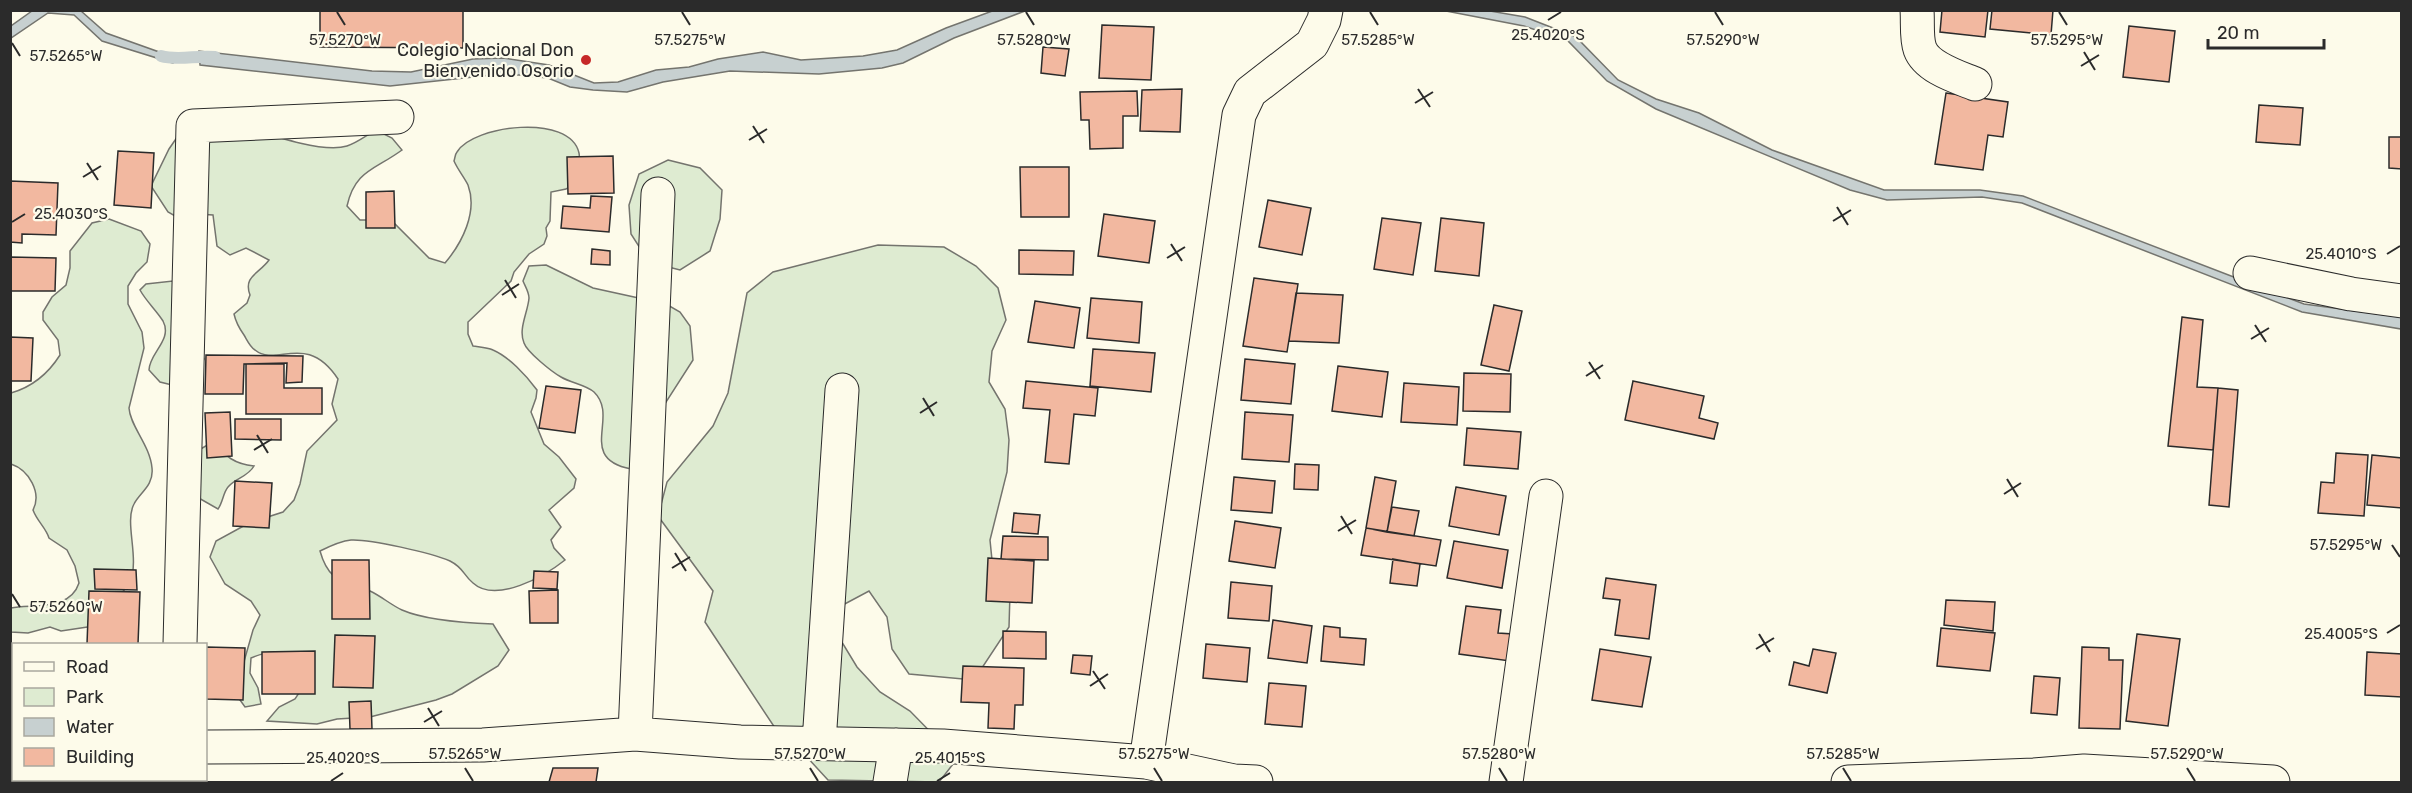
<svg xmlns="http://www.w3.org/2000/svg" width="2412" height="793" viewBox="0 0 2412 793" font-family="Rubik,sans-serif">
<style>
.green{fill:#deebd1;stroke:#74746e;stroke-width:1.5}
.water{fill:#c7d0d0;stroke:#74746e;stroke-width:1.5}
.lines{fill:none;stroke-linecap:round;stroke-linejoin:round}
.stream{stroke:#c7d0d0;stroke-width:12}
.building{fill:#f2b8a0;stroke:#2b2b2b;stroke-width:1.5}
.minor-casing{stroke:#2b2b2b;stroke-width:35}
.minor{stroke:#fdfbea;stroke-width:33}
.ticks{fill:none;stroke:#2b2b2b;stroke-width:2}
.poi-dot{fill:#c62828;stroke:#fdfbea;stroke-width:2}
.labels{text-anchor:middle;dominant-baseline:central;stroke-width:4.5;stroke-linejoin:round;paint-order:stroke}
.poi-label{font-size:18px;fill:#2b2b2b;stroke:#fdfbea;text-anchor:end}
.ticks-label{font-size:15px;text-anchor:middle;fill:#2b2b2b;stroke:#fdfbea;stroke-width:4.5;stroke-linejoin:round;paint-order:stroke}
</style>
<rect width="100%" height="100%" fill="#fdfbea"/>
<path class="green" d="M 240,125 C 265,133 322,154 347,146 C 357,143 367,135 376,130 L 392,138 L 402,150 C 375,170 355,170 347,206 L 360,220 L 378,220 L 395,224 L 429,258 L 445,263 C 462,243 478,212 468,185 C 464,177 458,170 454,161 C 455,158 455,154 457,152 C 473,125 570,113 579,153 C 581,162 575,175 573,184 L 566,189 L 551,192 L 550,221 L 546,228 L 547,236 L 544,244 L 529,254 L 514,272 L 511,281 L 468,322 L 468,334 L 473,346 C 479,347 487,347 493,350 C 509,357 526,375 537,390 L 536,398 L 531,412 L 544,444 L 559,457 L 576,479 L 574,488 L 549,510 L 561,527 L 551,540 L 554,548 L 565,560 C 545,576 496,604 473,583 C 463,575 464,568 450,561 C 432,553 370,539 351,540 C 340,541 330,546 320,551 C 329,583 343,580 370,591 C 381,596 391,605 402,610 C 425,620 467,623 493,624 L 509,650 L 498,666 L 452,694 L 436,700 L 370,717 L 337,719 L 317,724 L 267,721 L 279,707 L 295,699 L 305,684 L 296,654 C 279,650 268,651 251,658 L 250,673 L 258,688 L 261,704 L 245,707 L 235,693 L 253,630 L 260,615 L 251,601 L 225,584 L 210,557 L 216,541 L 249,523 L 283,512 L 294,500 L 300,484 L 307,451 L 337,420 L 332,404 L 338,379 C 306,331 277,368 255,350 C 250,347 247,340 244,335 C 239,328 236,323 234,314 L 247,303 L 250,295 C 243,276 259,274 269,260 L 246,248 L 230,255 L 217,246 L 213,215 L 198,214 L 182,220 L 168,212 L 151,186 L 169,149 L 180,133 Z
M 668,160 L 700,168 L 722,190 L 720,219 L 710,251 L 680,270 L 649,262 L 631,234 L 629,205 L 639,174 Z
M 109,219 L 141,231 L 150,244 L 147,262 L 136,273 L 128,286 L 128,304 L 142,332 L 144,348 L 129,408 C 130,426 150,445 152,468 C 154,486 139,493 134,504 C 124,523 140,557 130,583 L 94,626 L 61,631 L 50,627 L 28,633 L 11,632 L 11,608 C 34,604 70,611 79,583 L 75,566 L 67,550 L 49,538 C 46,528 37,521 33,510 C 42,493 29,470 11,464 L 11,393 C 32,387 48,374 60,355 L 58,340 L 43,320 L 43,312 L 52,297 L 66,285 L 70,268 L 70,251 L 92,223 Z
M 878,245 L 944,247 L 976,266 L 998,288 L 1006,320 L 992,351 L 989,382 L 1005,409 L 1009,440 L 1007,472 L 990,540 L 993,570 L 1010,593 L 1009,627 L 974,680 L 909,674 L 892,649 L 887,617 L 869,591 L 839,607 L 840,639 L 857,667 L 880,692 L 910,711 L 957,759 L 939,782 L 828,780 L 805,755 L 779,734 L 705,622 L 713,591 L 658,516 L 667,482 L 713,426 L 728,393 L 747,293 L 773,272 Z
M 546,265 L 593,288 L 666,304 L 680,312 L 690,326 L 693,360 L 657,416 L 631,469 C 576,458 620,417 594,392 C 586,385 571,383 561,377 C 552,372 527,352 524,343 C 518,329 528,312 529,298 C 529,292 525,286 523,281 L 529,266 Z
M 173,281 L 204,359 L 201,365 L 176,386 L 160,382 L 149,370 C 149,353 173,340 163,321 C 156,310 146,301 140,290 L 146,284 Z
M 214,441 C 225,457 235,464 254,466 C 248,477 235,478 228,487 C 223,493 223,502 218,509 L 197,497 L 199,450 Z"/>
<path class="water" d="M 995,10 L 1025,11 L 954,38 L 903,63 L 882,68 L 819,74 L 730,71 L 663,82 L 627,92 L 593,90 L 570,87 L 548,78 L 519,75 L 492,75 L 390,86 L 200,65 L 199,51 L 372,71 L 411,72 L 473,59 L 503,58 L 549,65 L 594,83 L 618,82 L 656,70 L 689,67 L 718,59 L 763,52 L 801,60 L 863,56 L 897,50 L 946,28 Z
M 32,11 L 81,11 L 106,33 L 176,58 L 173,63 L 102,41 L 74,15 L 48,13 L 11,38 L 11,26 Z
M 1446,11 L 1490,11 L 1525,17 L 1576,37 L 1618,80 L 1656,99 L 1699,113 L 1772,150 L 1884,190 L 1980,190 L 2023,196 L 2304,304 L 2401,317 L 2401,329 L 2302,312 L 2022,203 L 1982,197 L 1887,200 L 1850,190 L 1656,109 L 1607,81 L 1568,41 L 1524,26 Z"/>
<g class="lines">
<path class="stream" d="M 161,56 C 178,61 197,55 215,57"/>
</g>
<path class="building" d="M 320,10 L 463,10 L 463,48 L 320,47 Z
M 1942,10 L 1988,10 L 1985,37 L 1940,32 Z
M 1992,10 L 2053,10 L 2051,35 L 1990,29 Z
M 1102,25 L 1154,27 L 1151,80 L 1099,78 Z
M 2129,26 L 2175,31 L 2169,82 L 2123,77 Z
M 1043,47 L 1069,49 L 1065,76 L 1041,73 Z
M 1182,89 L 1180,132 L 1140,131 L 1142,90 Z
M 1137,91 L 1138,116 L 1123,116 L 1123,148 L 1090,149 L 1089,120 L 1081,120 L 1080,92 Z
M 1946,93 L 2008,102 L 2003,137 L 1988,135 L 1983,170 L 1935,164 Z
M 2259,105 L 2303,108 L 2300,145 L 2256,142 Z
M 2389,137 L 2402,137 L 2402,169 L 2389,168 Z
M 118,151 L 154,153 L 151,208 L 114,205 Z
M 613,156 L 614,193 L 568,194 L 567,157 Z
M 1020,167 L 1069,167 L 1069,217 L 1021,217 Z
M 10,181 L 58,183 L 56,235 L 22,234 L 22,243 L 10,242 Z
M 394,191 L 395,228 L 366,228 L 366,192 Z
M 591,196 L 612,197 L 609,232 L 561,228 L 563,206 L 590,208 Z
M 1268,200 L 1311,208 L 1302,255 L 1259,247 Z
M 1104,214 L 1155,221 L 1149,263 L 1098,256 Z
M 1382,218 L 1421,223 L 1413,275 L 1374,269 Z
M 1441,218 L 1484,223 L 1479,276 L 1435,271 Z
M 592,249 L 610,251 L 610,265 L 591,264 Z
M 1019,250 L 1074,251 L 1073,275 L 1019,274 Z
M 10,257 L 56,258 L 55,291 L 10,291 Z
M 1254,278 L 1298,284 L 1287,352 L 1243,346 Z
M 1296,293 L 1343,295 L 1339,343 L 1289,341 Z
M 1091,298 L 1142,302 L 1139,343 L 1087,338 Z
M 1035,301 L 1080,308 L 1074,348 L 1028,342 Z
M 1494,305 L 1522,311 L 1509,371 L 1481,365 Z
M 2182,317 L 2203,320 L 2197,387 L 2218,388 L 2213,450 L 2168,446 Z
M 10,337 L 33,338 L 31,381 L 10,381 Z
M 1093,349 L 1155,353 L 1151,392 L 1090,386 Z
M 206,355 L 303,356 L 302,382 L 286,383 L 287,363 L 244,364 L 243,394 L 205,394 Z
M 1245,359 L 1295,364 L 1291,404 L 1241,400 Z
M 246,364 L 284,364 L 284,388 L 322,388 L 322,414 L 246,414 Z
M 1338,366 L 1388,372 L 1382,417 L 1332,411 Z
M 1464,373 L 1511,374 L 1510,412 L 1463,411 Z
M 1026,381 L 1098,388 L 1095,416 L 1074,414 L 1069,464 L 1045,462 L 1050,410 L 1023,408 Z
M 1633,381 L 1704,396 L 1699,418 L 1718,423 L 1714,439 L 1625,420 Z
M 1404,383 L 1459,387 L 1457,425 L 1401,422 Z
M 546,386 L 581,390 L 575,433 L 539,428 Z
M 2218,388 L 2238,390 L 2229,507 L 2209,505 Z
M 230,412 L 232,456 L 207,458 L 205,413 Z
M 1245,412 L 1293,415 L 1289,462 L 1242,459 Z
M 235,419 L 281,419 L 281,440 L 235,439 Z
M 1467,428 L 1521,432 L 1518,469 L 1464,465 Z
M 2336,453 L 2368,455 L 2364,516 L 2318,513 L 2321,482 L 2334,483 Z
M 2372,455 L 2402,458 L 2402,508 L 2367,505 Z
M 1295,464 L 1319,465 L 1318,490 L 1294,489 Z
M 1234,477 L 1275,481 L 1272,513 L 1231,510 Z
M 1375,477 L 1396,481 L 1387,532 L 1366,528 Z
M 235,481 L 272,483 L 269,528 L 233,526 Z
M 1456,487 L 1506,496 L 1499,535 L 1449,526 Z
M 1392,507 L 1419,511 L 1414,536 L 1387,532 Z
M 1014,513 L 1040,515 L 1038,534 L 1012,532 Z
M 1235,521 L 1281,528 L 1275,568 L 1229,561 Z
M 1366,528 L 1441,540 L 1436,566 L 1361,555 Z
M 1003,536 L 1048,537 L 1048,560 L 1001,559 Z
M 1454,541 L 1508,550 L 1502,588 L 1447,578 Z
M 988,558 L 1034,561 L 1032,603 L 986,601 Z
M 1393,559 L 1420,564 L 1417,586 L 1390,583 Z
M 332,560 L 369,560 L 370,619 L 332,619 Z
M 94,569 L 136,570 L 137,590 L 95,589 Z
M 534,571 L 558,572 L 557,589 L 533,588 Z
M 1606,578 L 1656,585 L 1649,639 L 1615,635 L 1620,600 L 1603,598 Z
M 1231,582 L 1272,586 L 1269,621 L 1228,618 Z
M 558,590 L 558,623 L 530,623 L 529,591 Z
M 89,591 L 140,592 L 138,644 L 87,644 Z
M 1946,600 L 1995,602 L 1993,631 L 1944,625 Z
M 1466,606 L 1501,610 L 1498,633 L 1513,634 L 1510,661 L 1459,654 Z
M 1273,620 L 1312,626 L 1307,663 L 1268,658 Z
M 1324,626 L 1340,628 L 1340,637 L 1366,639 L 1364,665 L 1321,661 Z
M 1941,628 L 1995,633 L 1990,671 L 1937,666 Z
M 1003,631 L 1046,632 L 1046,659 L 1003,658 Z
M 2137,634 L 2180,639 L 2168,726 L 2126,721 Z
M 335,635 L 375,636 L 373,688 L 333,687 Z
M 1206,644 L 1250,648 L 1247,682 L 1203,678 Z
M 206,647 L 245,648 L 243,700 L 206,699 Z
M 2082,647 L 2109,648 L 2109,660 L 2123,660 L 2120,729 L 2079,728 Z
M 1600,649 L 1651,657 L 1642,707 L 1592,700 Z
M 1813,649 L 1836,653 L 1827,693 L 1789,685 L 1794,662 L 1809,666 Z
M 315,651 L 315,694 L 262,694 L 262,652 Z
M 2367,652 L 2402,654 L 2402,697 L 2365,695 Z
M 1073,655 L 1092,656 L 1090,675 L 1071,673 Z
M 963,666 L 1024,668 L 1023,705 L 1015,705 L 1014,729 L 988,728 L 989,703 L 961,702 Z
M 2034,676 L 2060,678 L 2057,715 L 2031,713 Z
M 1269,683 L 1306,686 L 1302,727 L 1265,724 Z
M 371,701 L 372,729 L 350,729 L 349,702 Z
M 553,768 L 598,768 L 596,782 L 549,782 Z"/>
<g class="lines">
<defs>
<path id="minor" d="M 1917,10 C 1918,22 1916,38 1920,49 C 1927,68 1958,77 1975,84
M 2250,273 L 2351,294 L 2402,301
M 180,644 L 193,126 L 397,117
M 635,734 L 658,194
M 10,739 L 14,739
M 819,743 L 842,390
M 206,747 L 483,745 L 635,734 L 740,742 L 943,746 L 1146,762 L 1234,781 L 1256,782
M 1146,762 L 1239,115 L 1250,92 L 1312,44 L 1324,20 L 1326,10
M 890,782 L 896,745
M 1506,782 L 1546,496
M 1848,782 L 2034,775 L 2084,771 L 2273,782"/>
</defs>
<use href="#minor" class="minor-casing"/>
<use href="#minor" class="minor"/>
</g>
<path class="ticks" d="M 337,12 L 345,25M 682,12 L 690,25M 1026,12 L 1034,25M 1370,12 L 1378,25M 1715,12 L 1723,25M 2059,12 L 2067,25M 1548,20 L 1561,12M 12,43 L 20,56M 2084,52 L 2095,70M 2081,66 L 2099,55M 1418,89 L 1430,107M 1415,103 L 1433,92M 753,126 L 764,143M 749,140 L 767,129M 87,163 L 98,180M 83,177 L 101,166M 1837,207 L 1848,225M 1833,221 L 1851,210M 12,222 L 25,214M 1171,244 L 1182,261M 2387,254 L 2400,246M 1167,258 L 1185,247M 505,280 L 516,298M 502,295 L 519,284M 2255,325 L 2266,342M 2251,339 L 2269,328M 1589,362 L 1600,379M 1586,376 L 1603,365M 923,398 L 934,416M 920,413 L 937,402M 257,435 L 268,453M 254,450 L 272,439M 2007,479 L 2018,497M 2004,494 L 2021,483M 1341,516 L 1352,534M 1338,531 L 1356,520M 2392,545 L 2400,557M 675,553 L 686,571M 672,568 L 690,557M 12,594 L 20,607M 2387,633 L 2400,625M 1759,634 L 1770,652M 1756,649 L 1774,638M 1093,671 L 1105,689M 1090,686 L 1108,674M 428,708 L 439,726M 424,722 L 442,711M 465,768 L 473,781M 810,768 L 818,781M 1154,768 L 1162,781M 1499,768 L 1507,781M 1843,768 L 1851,781M 2187,768 L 2195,781M 331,781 L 343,773M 937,781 L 950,773"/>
<circle class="poi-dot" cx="586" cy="60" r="6"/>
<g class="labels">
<g class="poi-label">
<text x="574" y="50">Colegio Nacional Don<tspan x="574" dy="21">Bienvenido Osorio</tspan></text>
</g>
</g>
<g class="ticks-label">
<text x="1548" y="40">25.4020°S</text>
<text x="345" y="45">57.5270°W</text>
<text x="690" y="45">57.5275°W</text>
<text x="1034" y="45">57.5280°W</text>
<text x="1378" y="45">57.5285°W</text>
<text x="1723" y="45">57.5290°W</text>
<text x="2067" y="45">57.5295°W</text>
<text x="66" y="61">57.5265°W</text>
<text x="71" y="219">25.4030°S</text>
<text x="2341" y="259">25.4010°S</text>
<text x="2346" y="550">57.5295°W</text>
<text x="66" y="612">57.5260°W</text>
<text x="2341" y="639">25.4005°S</text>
<text x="465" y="759">57.5265°W</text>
<text x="810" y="759">57.5270°W</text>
<text x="1154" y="759">57.5275°W</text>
<text x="1499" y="759">57.5280°W</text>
<text x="1843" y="759">57.5285°W</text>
<text x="2187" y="759">57.5290°W</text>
<text x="343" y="763">25.4020°S</text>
<text x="950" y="763">25.4015°S</text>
</g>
<rect width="2412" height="793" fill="none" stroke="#2b2b2b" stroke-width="24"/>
<rect x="12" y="643" width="195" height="138" fill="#fdfbea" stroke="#a9a89e" stroke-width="1.5"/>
<rect x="24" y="662" width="30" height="9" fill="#fdfbea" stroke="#a9a89e" stroke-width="1.5"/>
<text x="66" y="673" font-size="18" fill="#2b2b2b">Road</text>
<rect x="24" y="688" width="30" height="18" fill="#deebd1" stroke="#a9a89e" stroke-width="1.5"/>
<text x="66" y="703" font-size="18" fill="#2b2b2b">Park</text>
<rect x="24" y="718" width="30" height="18" fill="#c7d0d0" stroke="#a9a89e" stroke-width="1.5"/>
<text x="66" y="733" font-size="18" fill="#2b2b2b">Water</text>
<rect x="24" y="748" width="30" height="18" fill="#f2b8a0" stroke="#a9a89e" stroke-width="1.5"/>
<text x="66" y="763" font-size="18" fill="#2b2b2b">Building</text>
<path d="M2208 39v9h116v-9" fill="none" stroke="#2b2b2b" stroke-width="3"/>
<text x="2217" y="39" font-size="18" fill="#2b2b2b" stroke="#fdfbea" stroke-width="4.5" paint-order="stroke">20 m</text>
</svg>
